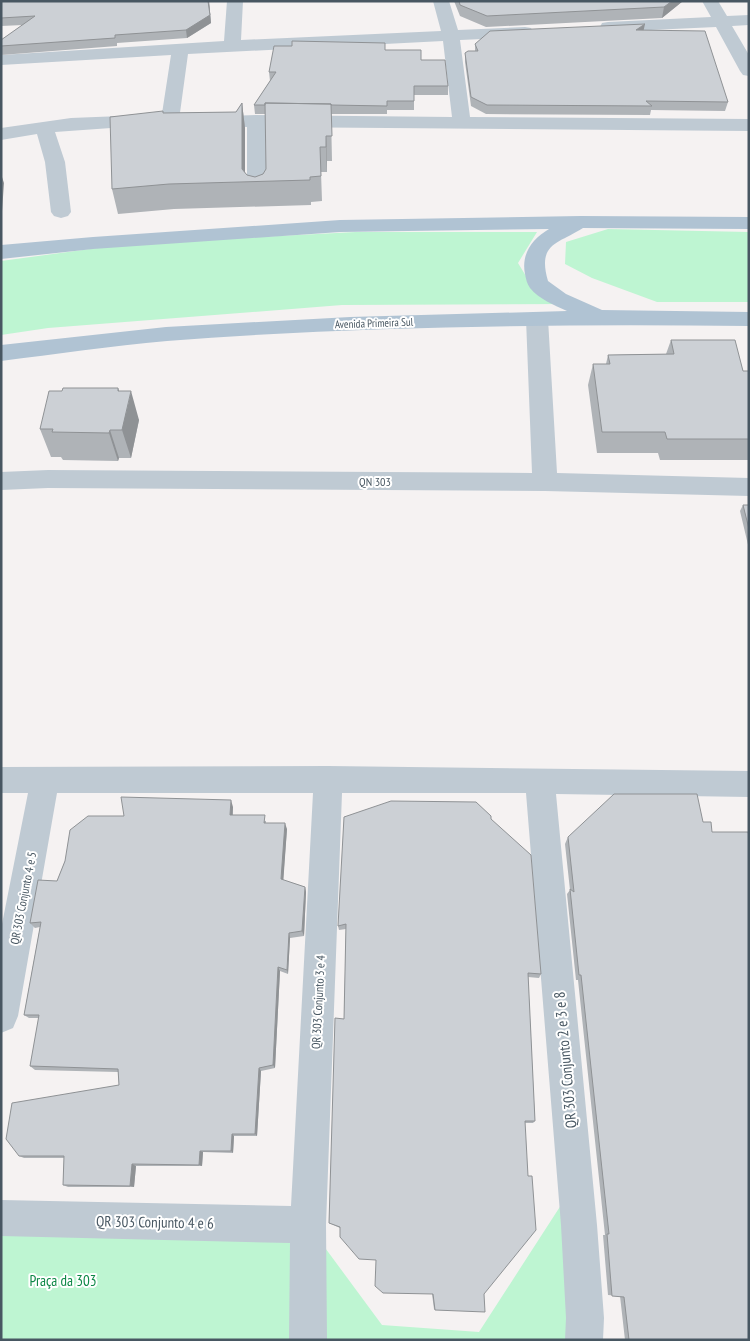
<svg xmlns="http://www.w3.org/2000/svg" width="750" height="1341" viewBox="0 0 750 1341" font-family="'PT Sans Narrow',sans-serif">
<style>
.green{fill:#bef5d2}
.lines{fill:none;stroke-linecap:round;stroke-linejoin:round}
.minor{fill:#bfcad3;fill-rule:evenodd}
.major{fill:#b0c3d3;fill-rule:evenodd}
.wall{fill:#afb3b7}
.shaded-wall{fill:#8f9295}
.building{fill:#ccd0d5;stroke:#8f9295}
.labels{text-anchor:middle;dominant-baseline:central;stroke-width:4;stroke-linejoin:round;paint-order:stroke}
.far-street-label{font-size:11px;fill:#485762;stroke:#fff}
.street-label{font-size:12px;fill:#485762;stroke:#fff}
.near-street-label{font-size:15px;fill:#485762;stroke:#fff}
.near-park-label{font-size:15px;fill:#0e8847;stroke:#fff}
</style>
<rect width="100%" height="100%" fill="#f5f2f2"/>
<path class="green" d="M 608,229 L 749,232 L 749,302 L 657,302 L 592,278 L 565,264 L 566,242 Z
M 356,232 L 537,232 L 518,263 L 532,286 L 569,304 L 342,305 L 48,328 L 1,335 L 1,261 L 127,244 Z
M 574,1185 L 593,1340 L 1,1340 L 1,1219 L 306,1222 L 382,1325 L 479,1332 Z"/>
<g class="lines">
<path class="minor" d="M 227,1 L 243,1 L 241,40 L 441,31 L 433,1 L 449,1 L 458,30 L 525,27 L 531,28 L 533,32 L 531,36 L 525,37 L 460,40 L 470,117 L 749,119 L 749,131 L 265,127 L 267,194 L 264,198 L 257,200 L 250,198 L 247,194 L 247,127 L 200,125 L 198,121 L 200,117 L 256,115 L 452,117 L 443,41 L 188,54 L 179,120 L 176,124 L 170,126 L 164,124 L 161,120 L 171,55 L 1,65 L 1,55 L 224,41 Z
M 702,1 L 718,1 L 727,16 L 749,15 L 749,25 L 732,26 L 749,55 L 749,76 L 743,75 L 740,71 L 716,27 L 608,32 L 602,31 L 600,27 L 602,23 L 608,22 L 711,17 Z
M 146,115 L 153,117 L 155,121 L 153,125 L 55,132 L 65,162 L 71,212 L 68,216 L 61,218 L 54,216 L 51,212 L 45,162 L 37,134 L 1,140 L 1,128 L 71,118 Z
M 537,312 L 545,314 L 548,319 L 557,473 L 749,478 L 749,496 L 545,491 L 48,488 L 1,490 L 1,472 L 48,470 L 532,473 L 526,319 L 529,314 Z
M 328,766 L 749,771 L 749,797 L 556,794 L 597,1225 L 604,1318 L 603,1340 L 565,1340 L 566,1318 L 561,1225 L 526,793 L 342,793 L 326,1225 L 327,1340 L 289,1340 L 290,1243 L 1,1236 L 1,1200 L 291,1206 L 313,793 L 57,793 L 18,1016 L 13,1028 L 1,1033 L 1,929 L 28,793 L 1,793 L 1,767 Z"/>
<path class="major" d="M 581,216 L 749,217 L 749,229 L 583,228 C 558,244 537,243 548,281 L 566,294 L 602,310 L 749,312 L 749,326 C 555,324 360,326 167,341 C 111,346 56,354 1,361 L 1,345 L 166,327 L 350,317 L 567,311 C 554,305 539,299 530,288 C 527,284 526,279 525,274 C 521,254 532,239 549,229 L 340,232 L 93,249 L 1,259 L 1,245 L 93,237 L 340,220 Z"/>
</g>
<path class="wall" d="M 1,1 L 209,1 L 211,23 L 187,38 L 117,43 L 117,46 L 1,55 L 1,40 L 23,25 L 1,26 Z
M 454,1 L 683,1 L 662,18 L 486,27 L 460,16 Z
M 643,30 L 728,102 L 725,111 L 651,110 L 650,115 L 486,114 L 471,106 L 465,62 L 465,53 L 475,51 L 475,44 Z
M 385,50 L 421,60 L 448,86 L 448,95 L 414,95 L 414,110 L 387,110 L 387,114 L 331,114 L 332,161 L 327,161 L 327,172 L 321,172 L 322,201 L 311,202 L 311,205 L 174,209 L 118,214 L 112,189 L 163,113 L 236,112 L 242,103 L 245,128 L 245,173 L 247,175 L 255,177 L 263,174 L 266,169 L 265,114 L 255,114 L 254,105 L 270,81 L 269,72 Z
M 671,340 L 743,371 L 749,371 L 749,460 L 660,460 L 658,453 L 597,453 L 588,385 L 593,364 L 606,364 L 608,355 L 666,354 Z
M 118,388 L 119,391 L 139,420 L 131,458 L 119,458 L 118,461 L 63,460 L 61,457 L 51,457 L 40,429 L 62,391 Z
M 743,505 L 749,505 L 749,549 L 740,511 Z
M 233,807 L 233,815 L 266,821 L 266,823 L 287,829 L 283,880 L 305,887 L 306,892 L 304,936 L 290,938 L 288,974 L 280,971 L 275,1068 L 261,1071 L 257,1136 L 234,1136 L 233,1153 L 203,1152 L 202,1166 L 136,1166 L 134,1187 L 68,1187 L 63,1185 L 64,1158 L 24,1158 L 19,1156 L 119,1085 L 118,1072 L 35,1070 L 30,1066 L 39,1018 L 29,1018 L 24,1015 L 40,927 L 35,928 L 30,923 L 57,881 L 65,861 L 124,816 Z
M 491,819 L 541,974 L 539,978 L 528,977 L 535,1121 L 533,1123 L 525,1123 L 435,1310 L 434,1309 L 432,1294 L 376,1260 L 340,1228 L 329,1223 L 344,1019 L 346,929 L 339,930 L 338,926 Z
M 568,837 L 749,1340 L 625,1340 L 620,1296 L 608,1295 L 603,1235 L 605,1235 L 578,980 L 576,980 L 567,894 L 570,890 L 565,844 Z"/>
<path class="shaded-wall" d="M 209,1 L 211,23 L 187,38 L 186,30 Z
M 672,1 L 683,1 L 662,18 L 664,7 Z
M 645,24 L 643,33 L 636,30 Z
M 242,103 L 245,128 L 245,182 L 242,169 Z
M 326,136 L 327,161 L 327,172 L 326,147 Z
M 1,174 L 4,183 L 1,225 Z
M 118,388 L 126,414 L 131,391 L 139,420 L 131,458 L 122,430 L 118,391 Z
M 110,430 L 119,458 L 118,461 L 109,433 Z
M 231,800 L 233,807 L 232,821 L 230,815 Z
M 285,823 L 287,829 L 283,885 L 281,879 Z
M 305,887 L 306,892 L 304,936 L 302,931 Z
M 289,933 L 290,938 L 288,974 L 287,970 Z
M 278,967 L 280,971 L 275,1068 L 273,1065 Z
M 259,1068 L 261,1071 L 257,1136 L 255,1134 Z
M 232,1134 L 234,1136 L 233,1153 L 231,1151 Z
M 200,1151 L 203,1152 L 202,1166 L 199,1165 Z
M 132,1164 L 136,1166 L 134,1187 L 130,1186 Z"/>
<path class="building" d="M 1,1 L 208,1 L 210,15 L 186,30 L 115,35 L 115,38 L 1,46 L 1,40 L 35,16 L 1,18 Z
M 459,1 L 672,1 L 664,7 L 487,16 L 460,5 Z
M 645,24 L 636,30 L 705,31 L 728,102 L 646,101 L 652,106 L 487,105 L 471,97 L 465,53 L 468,51 L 478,51 L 475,44 L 490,31 Z
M 292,41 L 385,43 L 385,50 L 421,50 L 421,60 L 445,60 L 448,86 L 414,86 L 414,101 L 387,101 L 387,106 L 331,105 L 331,104 L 265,103 L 265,105 L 254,105 L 276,72 L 269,72 L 274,46 L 292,46 Z
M 242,103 L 242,169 L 247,175 L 255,177 L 263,174 L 266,169 L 265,103 L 331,104 L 332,136 L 326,136 L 326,147 L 320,147 L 321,176 L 310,177 L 310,180 L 169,184 L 112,189 L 110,117 L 163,111 L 163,113 L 236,112 Z
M 671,340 L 735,340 L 743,371 L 749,371 L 749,439 L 667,439 L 665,432 L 602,432 L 593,364 L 610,364 L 608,355 L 674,354 Z
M 63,388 L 118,388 L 118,391 L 131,391 L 122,430 L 110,430 L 109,433 L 52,432 L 53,429 L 40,429 L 49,391 L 62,391 Z
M 743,505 L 749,505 L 749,529 Z
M 614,794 L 697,794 L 703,822 L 711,822 L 712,832 L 748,832 L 749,836 L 749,1340 L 629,1340 L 624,1297 L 612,1296 L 607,1234 L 609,1234 L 581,975 L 579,975 L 570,889 L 574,892 L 568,837 Z
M 121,797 L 231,800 L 230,815 L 265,815 L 264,823 L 285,823 L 281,879 L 305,887 L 302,931 L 289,933 L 287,970 L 278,967 L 273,1065 L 259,1068 L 255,1134 L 232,1134 L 231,1151 L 200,1151 L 199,1165 L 132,1164 L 130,1186 L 63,1185 L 64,1156 L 19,1156 L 6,1139 L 12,1103 L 119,1085 L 118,1069 L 30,1066 L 39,1015 L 24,1015 L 41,922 L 30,923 L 38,880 L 57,881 L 65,861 L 70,830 L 88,816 L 124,816 Z
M 391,801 L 476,802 L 491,816 L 491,819 L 531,855 L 541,974 L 528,973 L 535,1121 L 525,1121 L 528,1176 L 532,1176 L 536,1230 L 484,1294 L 485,1312 L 435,1310 L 433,1294 L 383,1293 L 375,1286 L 376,1260 L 359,1259 L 340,1237 L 340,1227 L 329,1223 L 335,1018 L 344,1019 L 346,924 L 338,926 L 344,817 Z"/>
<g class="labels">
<g class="far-street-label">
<text transform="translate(374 323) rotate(-2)">Avenida Primeira Sul</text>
</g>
<g class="street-label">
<text x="375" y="481">QN 303</text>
<text transform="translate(23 898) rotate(-79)">QR 303 Conjunto 4 e 5</text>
<text transform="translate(318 1002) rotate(-87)">QR 303 Conjunto 3 e 4</text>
</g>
<g class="near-street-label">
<text transform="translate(565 1060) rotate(-95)">QR 303 Conjunto 2 e 3 e 8</text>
<text transform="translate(155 1222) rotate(1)">QR 303 Conjunto 4 e 6</text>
</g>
<g class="near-park-label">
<text x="63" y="1280">Praça da 303</text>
</g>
</g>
<rect width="750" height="1341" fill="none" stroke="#485762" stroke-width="5"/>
</svg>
